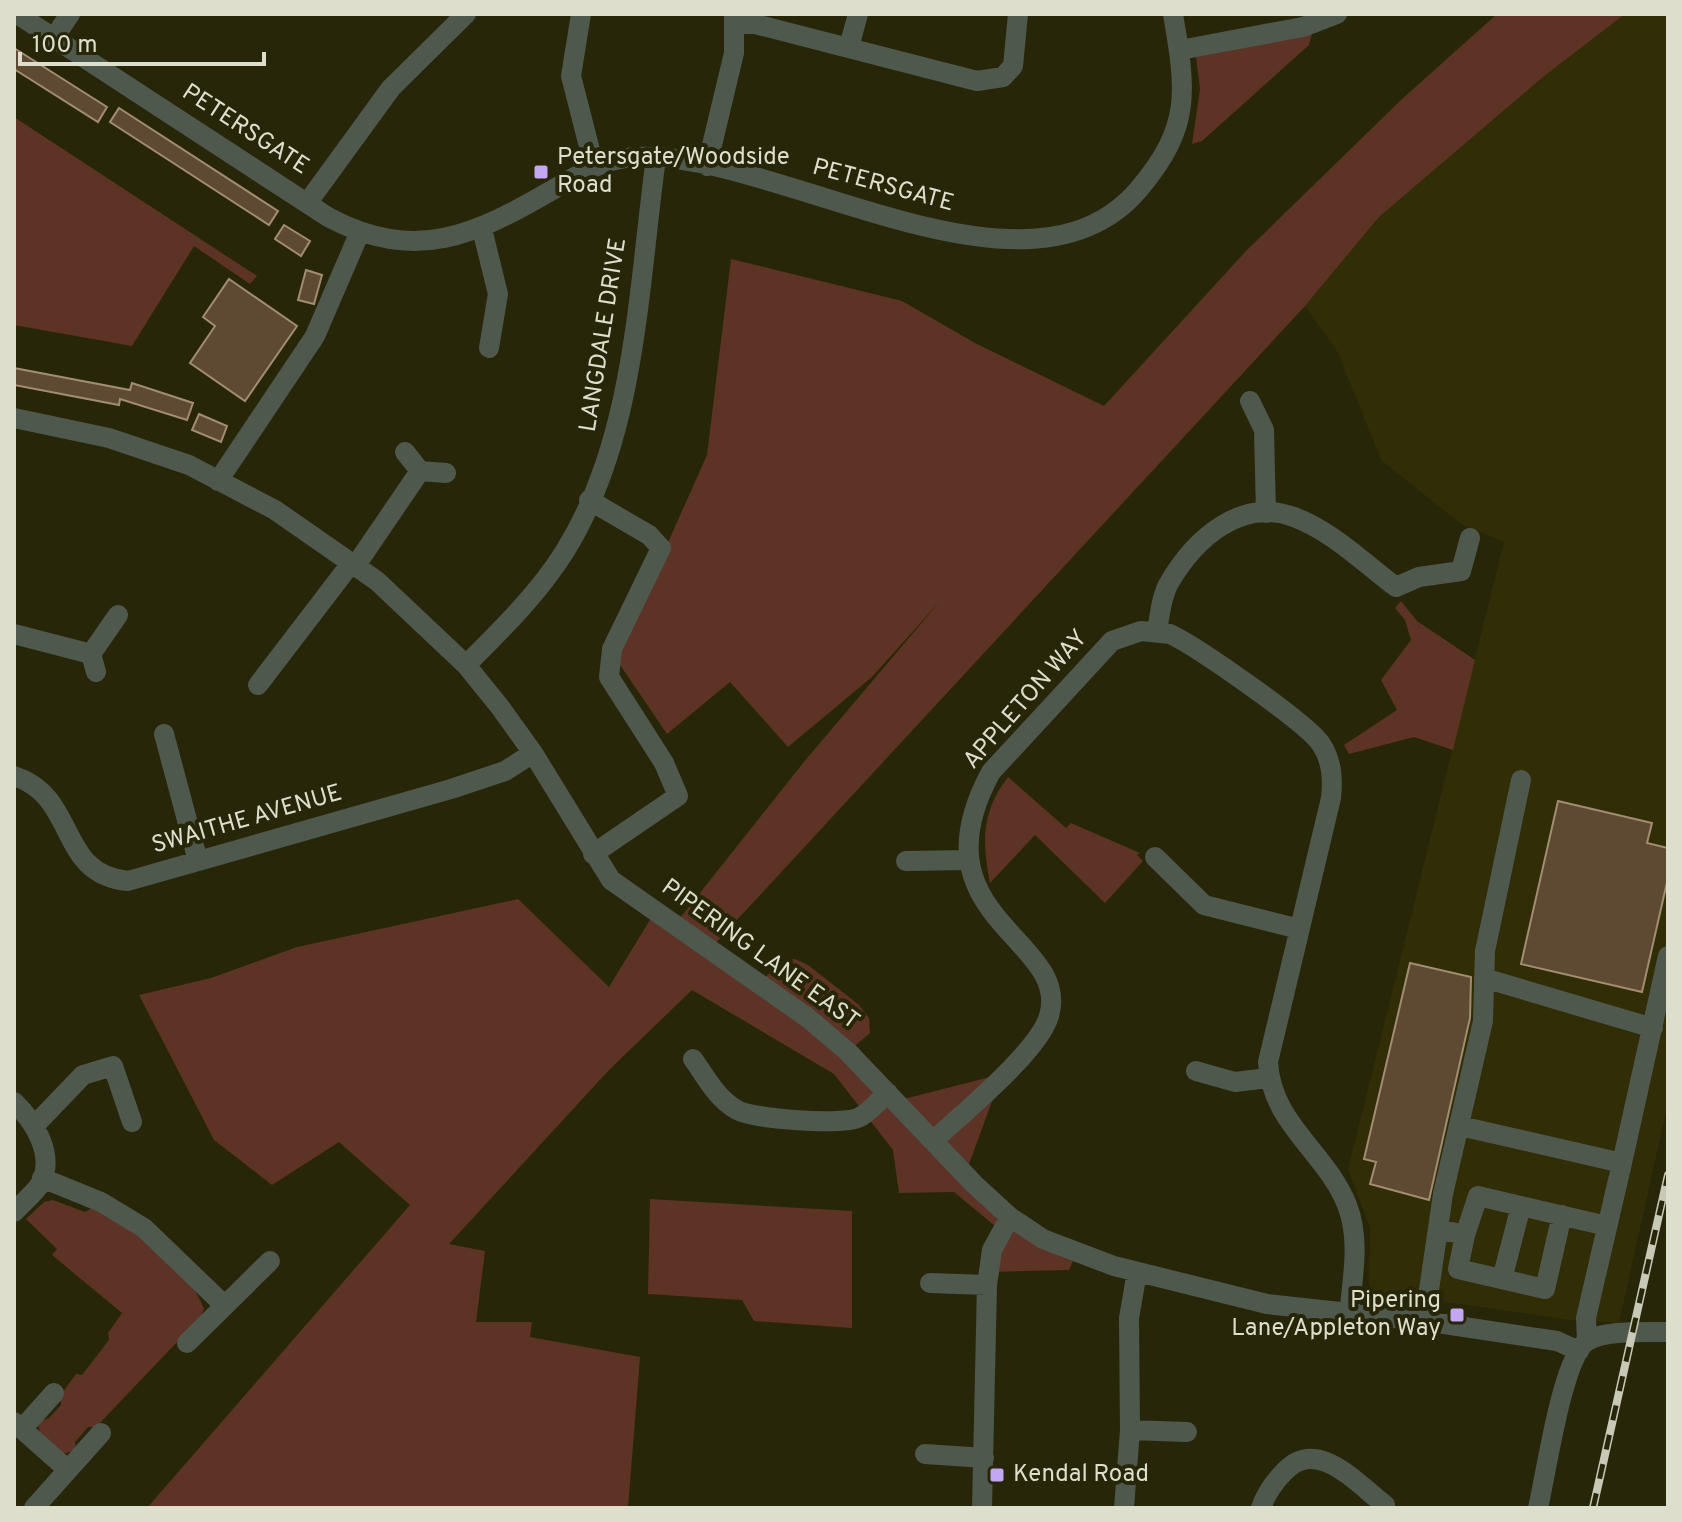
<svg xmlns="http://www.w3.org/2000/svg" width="1682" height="1522" viewBox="0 0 1682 1522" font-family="Overpass,sans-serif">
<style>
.built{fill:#302d07}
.green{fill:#5d3325}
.building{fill:#5e4a32;stroke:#a28d72;stroke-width:2}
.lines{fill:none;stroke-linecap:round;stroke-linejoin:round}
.minor{stroke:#4f584d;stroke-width:20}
.rail-casing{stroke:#c9c9b7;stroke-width:8}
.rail{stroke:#282609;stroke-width:5;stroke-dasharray:15;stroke-linecap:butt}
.poi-dot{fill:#c3a7f2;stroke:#282609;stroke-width:3}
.labels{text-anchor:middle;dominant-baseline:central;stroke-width:8;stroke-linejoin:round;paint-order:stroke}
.street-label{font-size:24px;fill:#dedecd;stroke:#282609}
.poi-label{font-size:24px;fill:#dedecd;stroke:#282609;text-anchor:start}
</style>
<rect width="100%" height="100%" fill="#282609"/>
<path class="built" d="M 1625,14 L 1668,14 L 1668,1103 L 1619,1323 L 1571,1320 L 1369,1291 L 1370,1228 L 1348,1169 L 1504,542 L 1461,524 L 1381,460 L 1337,351 L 1305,306 L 1379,217 L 1543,77 Z"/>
<path class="green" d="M 1497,14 L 1625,14 L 1543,77 L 1379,217 L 1305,306 L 711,948 L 759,983 L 784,960 L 795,959 L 808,965 L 858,1004 L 869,1018 L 870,1033 L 849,1051 L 896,1101 L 1002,1074 L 965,1175 L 1076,1254 L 1069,1270 L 989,1272 L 1001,1231 L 954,1192 L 899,1193 L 893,1150 L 834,1074 L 692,990 L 609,1070 L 449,1244 L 485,1251 L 476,1322 L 532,1322 L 530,1337 L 640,1357 L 628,1508 L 147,1508 L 410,1205 L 339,1142 L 272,1185 L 214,1140 L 139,995 L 211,978 L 297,947 L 518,899 L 609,987 L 656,910 L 676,923 L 803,763 L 941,600 L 872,677 L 788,747 L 730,682 L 667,734 L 616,659 L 707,455 L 731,259 L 902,301 L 975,343 L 1104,406 L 1246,251 L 1402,99 Z
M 1312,33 L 1309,45 L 1202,141 L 1192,144 L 1200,89 L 1196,57 Z
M 14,117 L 257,276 L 250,284 L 194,246 L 132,346 L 14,325 Z
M 1401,601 L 1417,621 L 1475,660 L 1453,750 L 1414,737 L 1349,754 L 1344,745 L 1397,710 L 1381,680 L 1411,640 L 1405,620 L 1395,608 Z
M 1008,777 L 1066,828 L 1071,823 L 1140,853 L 1137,855 L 1143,861 L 1105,903 L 1035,835 L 990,883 C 982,842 981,812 1008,777 Z
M 650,1199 L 852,1211 L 852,1328 L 754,1321 L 742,1300 L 648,1294 Z
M 53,1200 L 85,1212 L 92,1208 C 133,1231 187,1263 204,1309 L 200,1318 L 96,1427 L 88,1427 L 75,1442 L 76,1450 L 63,1454 L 40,1434 L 38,1422 L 49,1418 L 61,1405 L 60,1396 L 76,1374 L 82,1375 L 109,1340 L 108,1333 L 122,1313 L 52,1255 L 57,1249 L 26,1219 L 44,1202 Z"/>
<path class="building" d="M 14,48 L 107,107 L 98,122 L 14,69 Z
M 119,108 L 278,211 L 269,225 L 110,122 Z
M 284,225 L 310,241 L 301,256 L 275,239 Z
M 306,270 L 322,275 L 314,304 L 298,300 Z
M 229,279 L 297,326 L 245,401 L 190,363 L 215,326 L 203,317 Z
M 14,368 L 130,390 L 132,383 L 193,403 L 187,420 L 120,399 L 119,405 L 14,385 Z
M 199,414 L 227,426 L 221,442 L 192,430 Z
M 1558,801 L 1652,823 L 1647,843 L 1668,848 L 1668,878 L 1642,992 L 1521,964 Z
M 1410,963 L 1471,977 L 1470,1018 L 1429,1200 L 1370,1184 L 1376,1162 L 1364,1159 Z"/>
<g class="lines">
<path class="minor" d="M 17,14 L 328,217 C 416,264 475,235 554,189 C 581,173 605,158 637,157 C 779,151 1028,321 1139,189 C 1192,126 1186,91 1173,14
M 581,14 L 571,76 L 594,166
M 734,24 L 755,24 L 977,81 L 1003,77 L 1013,66 L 1018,14
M 54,38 L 70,14
M 849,47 L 858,14
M 1180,50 L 1303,27 L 1337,14
M 707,166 L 734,53 L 734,14
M 308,202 L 391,88 L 466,14
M 482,229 L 498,294 L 489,348
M 1250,401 L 1264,430 L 1266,513
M 14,418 L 109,438 L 189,465 L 275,510 L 377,581 L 466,665 L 500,707 L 533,753 L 611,880 L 808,1018 L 848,1052 L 974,1184 L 1010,1217 L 1043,1239 L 1114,1266 L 1267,1304 L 1431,1322 L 1557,1341 L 1579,1351
M 405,452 L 420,471 L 446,473
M 218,481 L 315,336 L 359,234
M 589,500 L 649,535 L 661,548 L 612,649 L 609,677 L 664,763 L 678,796 L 593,854
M 356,565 L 420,471
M 1157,631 C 1160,615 1161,597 1169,583 C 1194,540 1240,497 1294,517 C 1332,531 1364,563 1396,587 L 1419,577 L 1461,571 L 1470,538
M 14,634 L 91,654
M 466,665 C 501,630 539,593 565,551 C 636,437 638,288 656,158
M 96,672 L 91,654 L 118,615
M 258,685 L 352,562
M 164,734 L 198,861
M 14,776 C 79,797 56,874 128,881 L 451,789 L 505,771 L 533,753
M 1155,857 L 1204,905 L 1299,929
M 906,861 L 969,860
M 1484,978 L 1653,1028
M 693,1059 C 706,1077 717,1099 737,1110 C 753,1119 844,1126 860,1117 C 870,1112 879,1100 888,1093
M 1196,1071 L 1235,1082 L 1268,1078
M 14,1102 C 34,1121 55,1154 41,1183 C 35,1193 22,1203 14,1212
M 36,1124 L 83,1075 L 113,1066 L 132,1122
M 1460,1126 L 1622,1163 L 1586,1318 L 1587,1341
M 933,1141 C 962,1114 1039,1051 1049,1016 C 1072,938 911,919 991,772 L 1112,641 L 1141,631 L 1170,634 C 1196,646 1307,723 1321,744 C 1332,761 1333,778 1331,798 L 1268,1062 C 1271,1123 1326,1152 1347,1205 C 1361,1240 1352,1280 1349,1316
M 1622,1163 L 1668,956
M 42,1178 L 101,1202 L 144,1228 L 224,1305
M 1438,1229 L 1465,1235 L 1478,1196 L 1607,1226
M 1465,1235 L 1458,1269 L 1545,1289 L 1562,1215
M 1502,1279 L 1521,1206
M 930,1283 L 987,1285
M 1431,1322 L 1429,1290 L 1443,1194 L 1483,1021 L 1485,951 L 1521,780
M 187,1343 L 270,1261
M 14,1422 L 68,1470
M 22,1429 L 54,1393
M 1130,1430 L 1187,1432
M 925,1454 L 984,1458
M 34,1508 L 101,1433
M 982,1508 L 987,1285 L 992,1250 L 1010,1217
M 1124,1508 L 1130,1430 L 1129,1318 L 1137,1272
M 1261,1508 C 1266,1493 1274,1482 1285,1471 C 1318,1437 1356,1483 1385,1505
M 1538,1508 C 1546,1475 1562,1358 1587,1341 C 1604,1330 1648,1332 1668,1332"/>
<defs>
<path id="rail" d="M 1593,1508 L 1668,1175"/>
</defs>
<use href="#rail" class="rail-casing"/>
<use href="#rail" class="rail"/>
</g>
<g class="poi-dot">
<rect x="533" y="164" width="16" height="16" rx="4"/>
<rect x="1449" y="1307" width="16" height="16" rx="4"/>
<rect x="989" y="1467" width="16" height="16" rx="4"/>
</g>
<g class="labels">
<g class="street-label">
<text transform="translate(245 130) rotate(33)">PETERSGATE</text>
<text transform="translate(883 186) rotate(15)">PETERSGATE</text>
<text transform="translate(604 335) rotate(-81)">LANGDALE DRIVE</text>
<text transform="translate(1026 700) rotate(-49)">APPLETON WAY</text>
<text transform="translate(247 820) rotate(-16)">SWAITHE AVENUE</text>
<text transform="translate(760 955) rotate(36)">PIPERING LANE EAST</text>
</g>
<g class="poi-label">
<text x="557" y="158">Petersgate/Woodside<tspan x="557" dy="28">Road</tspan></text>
<text x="1441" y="1301" text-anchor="end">Pipering<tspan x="1441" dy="28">Lane/Appleton Way</tspan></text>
<text x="1013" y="1475">Kendal Road</text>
</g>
</g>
<rect width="1682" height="1522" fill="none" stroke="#dedecd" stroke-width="32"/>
<path d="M20 52v12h244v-12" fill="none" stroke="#dedecd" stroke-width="4"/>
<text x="32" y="52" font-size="24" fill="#dedecd" stroke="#282609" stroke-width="6" paint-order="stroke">100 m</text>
</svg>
